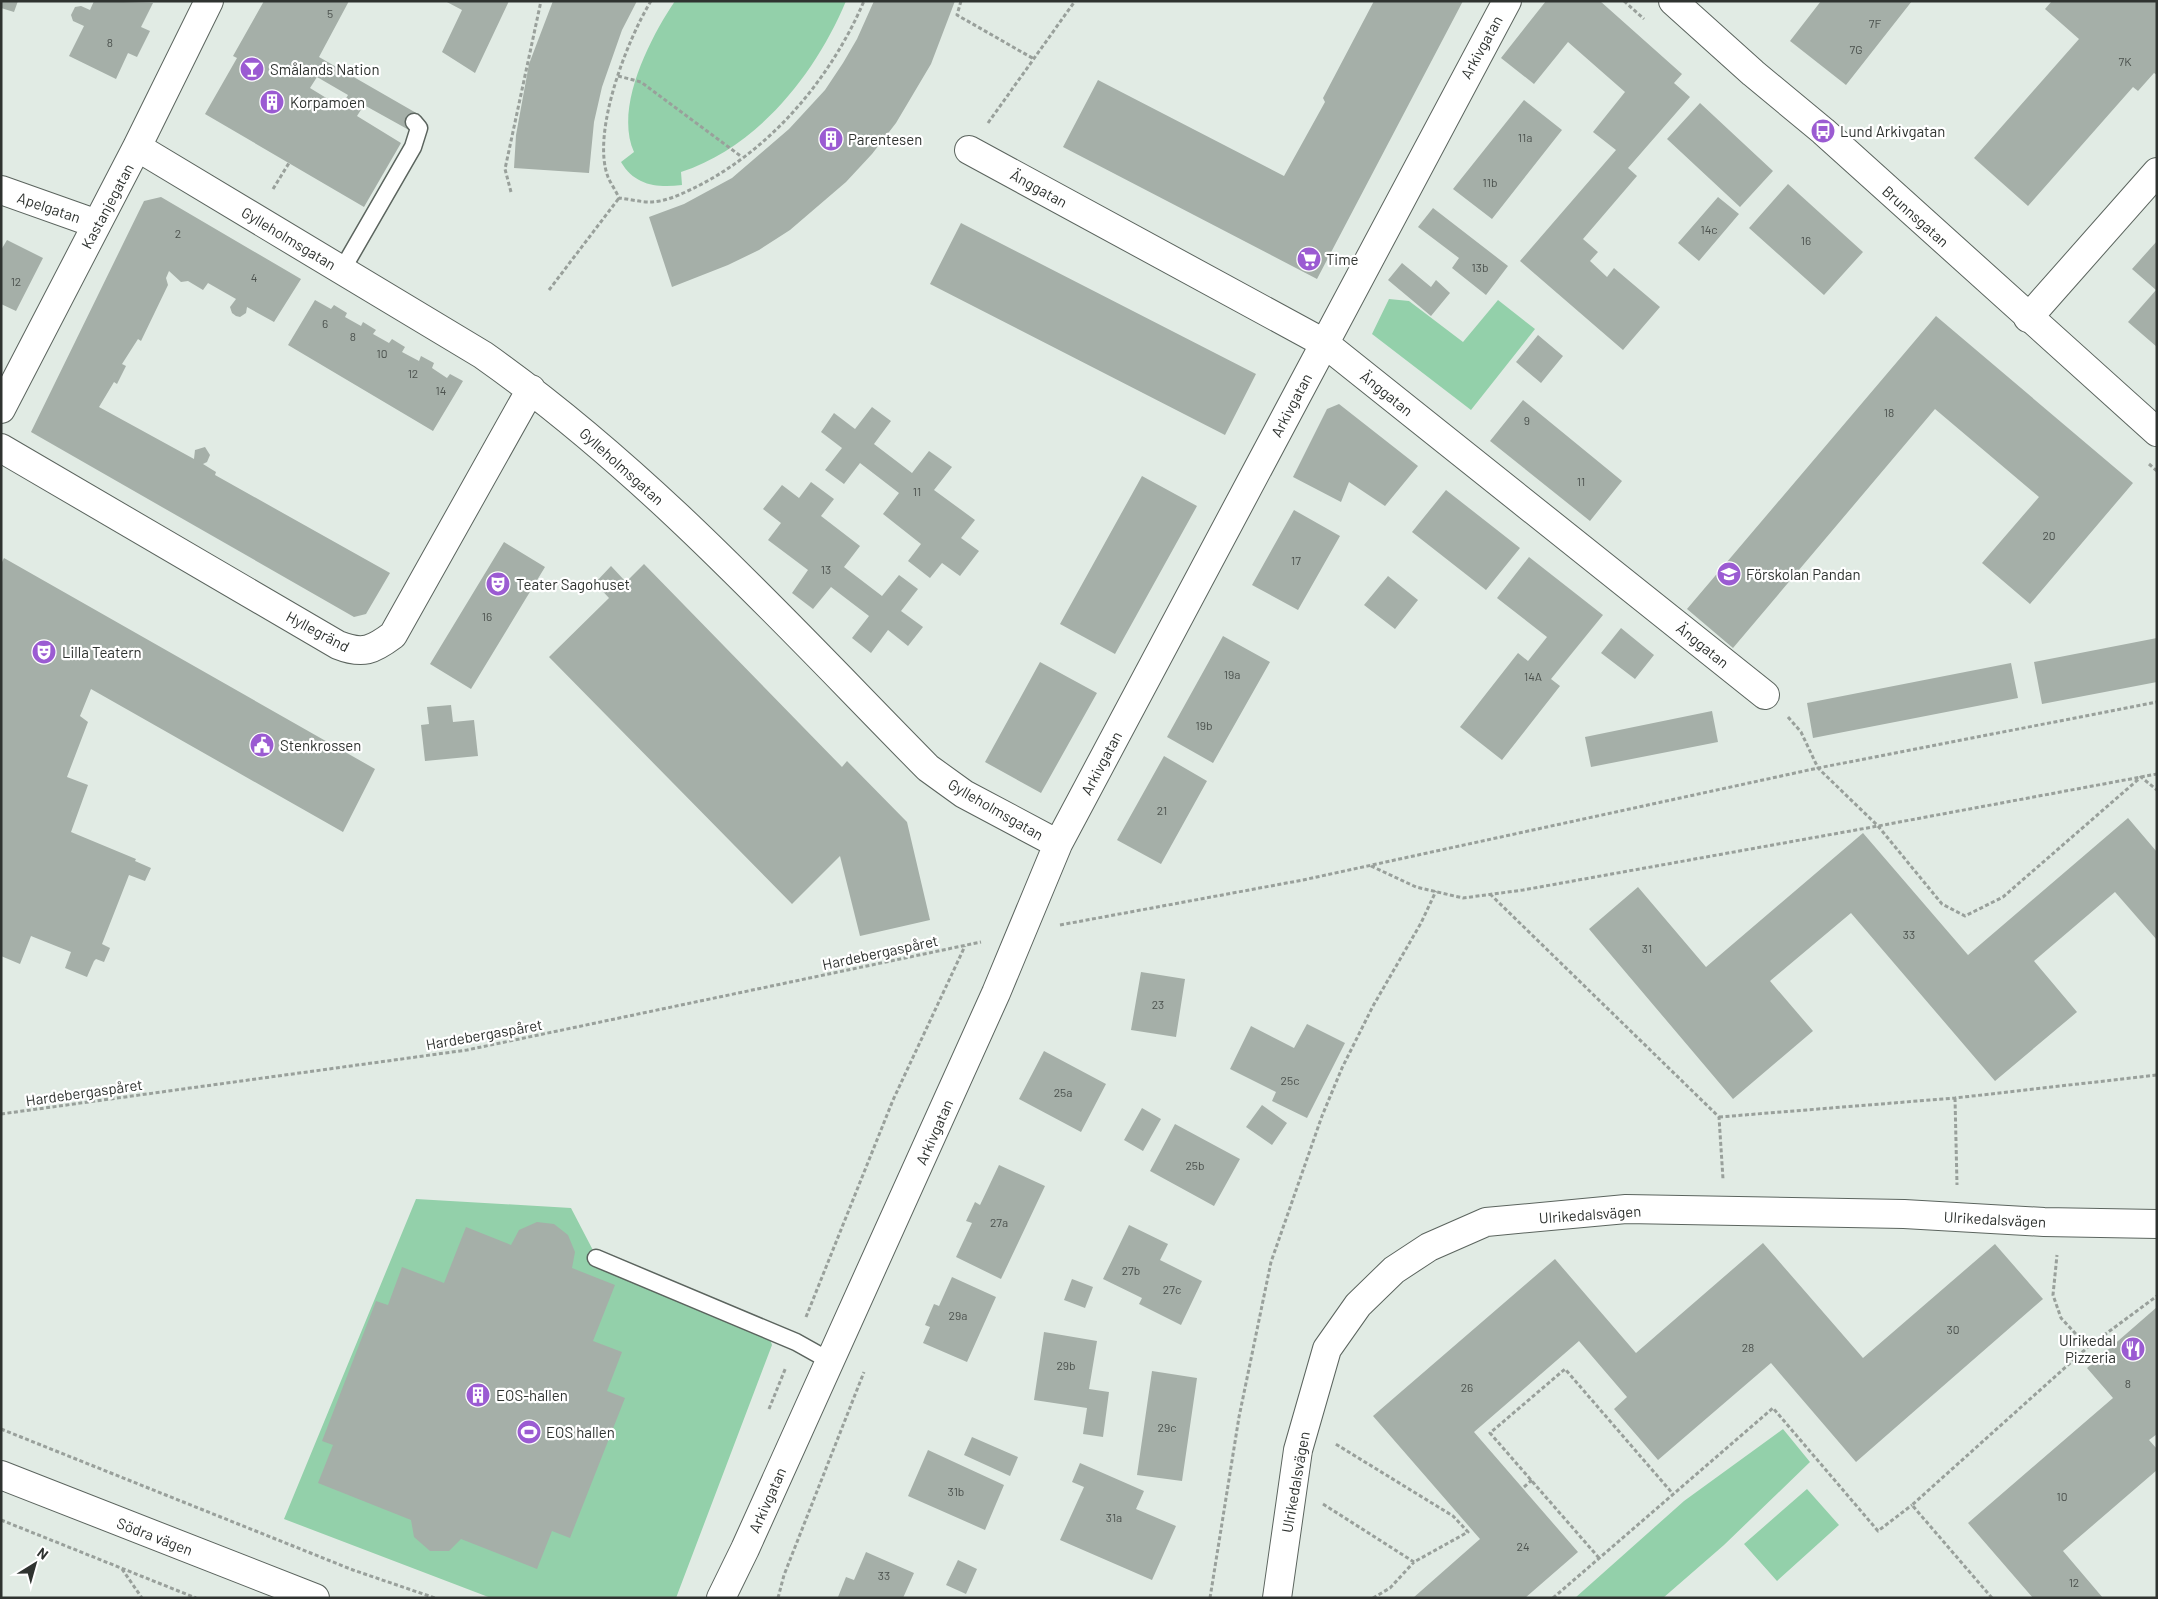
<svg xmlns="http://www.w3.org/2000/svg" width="2158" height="1599" viewBox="0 0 2158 1599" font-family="Barlow,sans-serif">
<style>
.green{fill:#93d0aa}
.building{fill:#a5afa8;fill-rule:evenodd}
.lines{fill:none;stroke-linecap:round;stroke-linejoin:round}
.lane-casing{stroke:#5b645e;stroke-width:19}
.street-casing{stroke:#5b645e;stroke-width:30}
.secondary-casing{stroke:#5b645e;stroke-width:30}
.path{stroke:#99a09b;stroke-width:3;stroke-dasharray:4 2.5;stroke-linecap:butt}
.lane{stroke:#fff;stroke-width:16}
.street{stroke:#fff;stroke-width:28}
.secondary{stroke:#fff;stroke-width:28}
.labels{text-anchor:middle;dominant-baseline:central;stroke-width:4.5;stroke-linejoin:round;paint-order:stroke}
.number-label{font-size:12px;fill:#4c524e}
.street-label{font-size:15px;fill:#2f3330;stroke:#fff}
.poi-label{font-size:15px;fill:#2f3330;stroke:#fff;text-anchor:start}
</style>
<rect width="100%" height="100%" fill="#e1ebe4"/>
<path class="green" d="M 675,1 L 846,1 C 816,73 758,147 681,172 L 682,185 C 658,188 635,186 621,162 L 634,152 C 614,108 650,38 675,1 Z
M 1389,299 L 1409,301 L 1463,342 L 1498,300 L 1535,329 L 1471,410 L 1372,334 Z
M 416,1199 L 571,1208 L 597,1258 L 765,1323 L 772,1345 L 676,1598 L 491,1598 L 284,1519 Z
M 1783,1429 L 1810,1462 L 1724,1545 L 1663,1598 L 1575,1598 L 1684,1501 Z
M 1807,1489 L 1839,1525 L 1777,1581 L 1744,1544 Z"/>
<path class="building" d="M 1,1 L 18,1 L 14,12 L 1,8 Z
M 94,1 L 153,3 L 141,27 L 150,31 L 137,57 L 128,53 L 116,79 L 69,56 L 84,26 L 73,21 L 71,15 L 75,7 L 81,6 L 90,10 Z
M 264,1 L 349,1 L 319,57 L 418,114 L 409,130 L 364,105 L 357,116 L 401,143 L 364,207 L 205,114 L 237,58 L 233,56 ZM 317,77 L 348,95 L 341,107 L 310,88 Z
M 445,1 L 509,1 L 475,73 L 442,52 L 462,10 Z
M 553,1 L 637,1 L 622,30 L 602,87 L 594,122 L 589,173 L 514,168 L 516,135 L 529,64 Z
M 874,1 L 955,1 L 931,64 L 896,123 L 872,154 L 846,182 L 790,230 L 759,250 L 728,265 L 672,287 L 649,217 L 684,204 L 732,178 L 789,129 L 825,90 L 843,63 L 857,39 Z
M 1374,1 L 1463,1 L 1317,279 L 1063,147 L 1098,80 L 1284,176 L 1325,102 L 1323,98 Z
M 1546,1 L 1600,1 L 1682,74 L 1674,83 L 1690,97 L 1628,168 L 1637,176 L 1583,239 L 1598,252 L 1590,261 L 1607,277 L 1614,268 L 1660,307 L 1623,350 L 1520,261 L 1616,150 L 1593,132 L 1625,92 L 1568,42 L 1534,84 L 1501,58 Z
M 1821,1 L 1912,1 L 1846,85 L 1790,41 Z
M 2052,1 L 2157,1 L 2157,75 L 2154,73 L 2138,91 L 2133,87 L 2028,206 L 1974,158 L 2079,39 L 2045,9 Z
M 1524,100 L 1562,130 L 1492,219 L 1453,189 Z
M 1700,103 L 1773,171 L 1740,207 L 1667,139 Z
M 1788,184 L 1863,252 L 1824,295 L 1749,228 Z
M 161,197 L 301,279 L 274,322 L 247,307 L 246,313 L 240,317 L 236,316 L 232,313 L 230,307 L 236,299 L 208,283 L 203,290 L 188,281 L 181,282 L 169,271 L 166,278 L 168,285 L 141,341 L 138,339 L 122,364 L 126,366 L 117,384 L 114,382 L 99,407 L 194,459 L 195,450 L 205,447 L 210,455 L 207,462 L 203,464 L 216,472 L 215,475 L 390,573 L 366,614 L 354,617 L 31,432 L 144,201 Z
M 1718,197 L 1739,214 L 1699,261 L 1678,243 Z
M 1433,208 L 1508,266 L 1486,295 L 1452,268 L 1459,258 L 1418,227 Z
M 961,223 L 1256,374 L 1225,435 L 930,284 Z
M 7,240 L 43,258 L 16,311 L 1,304 L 1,250 Z
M 2157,241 L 2157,347 L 2128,322 L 2156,290 L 2132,269 Z
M 1402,263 L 1431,287 L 1436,280 L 1450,293 L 1431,316 L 1388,280 Z
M 315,300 L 331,309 L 334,305 L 347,313 L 345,317 L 361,326 L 363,322 L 376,330 L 373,334 L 389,343 L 392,339 L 405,347 L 402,352 L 419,361 L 421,356 L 434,363 L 432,368 L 447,378 L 450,374 L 463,381 L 433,431 L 288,345 Z
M 1936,316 L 2133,483 L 2030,604 L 1982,563 L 2039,497 L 1935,409 L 1733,648 L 1687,609 Z
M 1538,335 L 1563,356 L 1541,383 L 1516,362 Z
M 1523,400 L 1622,481 L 1590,521 L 1490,441 Z
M 1339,404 L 1418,466 L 1385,506 L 1349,482 L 1341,502 L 1293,477 L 1327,409 Z
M 872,407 L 891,421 L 874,444 L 912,473 L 929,451 L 952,467 L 934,490 L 975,520 L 961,538 L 979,551 L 960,576 L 942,563 L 930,578 L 908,561 L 921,544 L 883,514 L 899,493 L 860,463 L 844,484 L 825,470 L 842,448 L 821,432 L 834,413 L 855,429 Z
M 1142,476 L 1197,506 L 1115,654 L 1060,624 Z
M 811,482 L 834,499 L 821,516 L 860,546 L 844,567 L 882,596 L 899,575 L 918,589 L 901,611 L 923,627 L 908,646 L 888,630 L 871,653 L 852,638 L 869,616 L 831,587 L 813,609 L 792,593 L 808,570 L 768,540 L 781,523 L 763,509 L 782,485 L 799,498 Z
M 1446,490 L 1520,548 L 1486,590 L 1412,532 Z
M 1294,510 L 1340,536 L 1298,610 L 1252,585 Z
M 504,542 L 545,567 L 471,689 L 430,664 Z
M 1529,557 L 1603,615 L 1551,679 L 1560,686 L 1502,760 L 1460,727 L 1518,653 L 1528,661 L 1547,637 L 1497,598 Z
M 4,558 L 375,769 L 343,832 L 91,689 L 80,716 L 88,722 L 67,777 L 88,785 L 71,832 L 136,859 L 135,861 L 151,868 L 145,881 L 129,875 L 102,944 L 110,948 L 104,962 L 96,959 L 94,961 L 87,977 L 65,968 L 71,952 L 31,936 L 20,964 L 1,956 L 1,564 Z
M 644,564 L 842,767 L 847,761 L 907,822 L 930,920 L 860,936 L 840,856 L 792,904 L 549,657 L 609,598 L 595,583 L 611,566 L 626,582 Z
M 1388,576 L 1418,600 L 1395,629 L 1364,605 Z
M 1621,628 L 1654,655 L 1635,679 L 1601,653 Z
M 1223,636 L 1270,662 L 1213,763 L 1167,737 Z
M 2157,638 L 2157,682 L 2042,704 L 2034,662 Z
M 1040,662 L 1097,693 L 1041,793 L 985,762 Z
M 2011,663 L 2018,698 L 1813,738 L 1807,703 Z
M 451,705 L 453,722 L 474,720 L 478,756 L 425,761 L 421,725 L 429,724 L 427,707 Z
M 1712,711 L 1718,742 L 1591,767 L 1585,737 Z
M 1164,756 L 1207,781 L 1161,864 L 1117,840 Z
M 2128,818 L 2157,852 L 2157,940 L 2115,892 L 2034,961 L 2077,1012 L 1995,1081 L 1851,913 L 1770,981 L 1813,1031 L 1733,1099 L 1589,929 L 1638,887 L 1706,967 L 1863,833 L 1968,955 Z
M 1141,972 L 1185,979 L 1176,1037 L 1131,1030 Z
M 1307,1024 L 1345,1043 L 1307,1118 L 1272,1101 L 1276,1092 L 1230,1069 L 1251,1026 L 1294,1048 Z
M 1044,1051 L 1106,1084 L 1081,1132 L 1019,1099 Z
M 1262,1105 L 1287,1123 L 1272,1145 L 1246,1127 Z
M 1142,1108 L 1161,1119 L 1143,1151 L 1124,1140 Z
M 1175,1124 L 1240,1159 L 1214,1206 L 1150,1171 Z
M 999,1165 L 1045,1186 L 1001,1279 L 956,1257 L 972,1223 L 966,1221 L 975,1202 L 980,1205 Z
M 537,1222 L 554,1224 L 568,1235 L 575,1252 L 572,1268 L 615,1285 L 593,1341 L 622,1352 L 607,1391 L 625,1398 L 570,1538 L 552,1531 L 537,1569 L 461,1539 L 449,1551 L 430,1551 L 414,1537 L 411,1520 L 318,1483 L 333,1445 L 322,1441 L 376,1301 L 388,1305 L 402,1267 L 444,1283 L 466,1227 L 511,1245 L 519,1230 Z
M 1129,1225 L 1168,1244 L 1160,1260 L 1202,1281 L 1181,1325 L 1139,1304 L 1142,1298 L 1103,1279 Z
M 1763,1243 L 1863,1358 L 1995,1244 L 2043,1299 L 1856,1462 L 1771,1363 L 1658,1460 L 1614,1409 L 1627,1397 L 1579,1341 L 1474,1432 L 1578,1552 L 1525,1598 L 1413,1598 L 1480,1539 L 1373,1416 L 1555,1259 L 1636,1353 Z
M 952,1277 L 996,1297 L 967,1362 L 923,1343 L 930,1327 L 925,1325 L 934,1304 L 939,1306 Z
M 1072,1279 L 1093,1287 L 1085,1308 L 1064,1300 Z
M 2157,1307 L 2157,1434 L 2149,1440 L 2157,1449 L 2157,1470 L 2063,1551 L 2103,1598 L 2033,1598 L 1968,1523 L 2113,1398 L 2087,1368 Z
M 1044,1332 L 1097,1341 L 1089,1389 L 1109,1392 L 1103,1437 L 1083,1434 L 1087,1408 L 1034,1400 Z
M 1152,1371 L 1197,1378 L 1182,1481 L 1137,1475 Z
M 972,1437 L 1018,1457 L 1010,1476 L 964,1455 Z
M 928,1450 L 1004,1485 L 985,1530 L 908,1496 Z
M 1080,1463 L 1144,1491 L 1136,1509 L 1176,1526 L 1152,1580 L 1060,1540 L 1084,1487 L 1072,1482 Z
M 866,1552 L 914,1573 L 903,1598 L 838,1597 L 846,1577 L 854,1580 Z
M 958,1560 L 977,1569 L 966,1594 L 946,1585 Z"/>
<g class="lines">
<defs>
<path id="lane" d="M 342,270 L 413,147 L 419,128 L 414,122
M 596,1258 L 796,1342 L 830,1361"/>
<path id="street" d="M 137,147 L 483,355 C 649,472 786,624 928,768 L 964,794 L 1058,844
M 969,150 L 1324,343 L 1765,695
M 1,190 L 97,224
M 2028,318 L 2157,172
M 1,409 L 137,147 L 209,1
M 1,448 L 338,645 C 363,655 373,650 393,635 L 531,389
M 721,1598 L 745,1549 L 996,993 L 1058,844 L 1507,1
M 1277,1598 L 1298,1450 L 1327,1349 L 1358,1305 L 1394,1270 L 1429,1247 L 1486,1222 L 1626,1209 L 1904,1214 L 2044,1222 L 2157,1224"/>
<path id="secondary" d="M 1673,1 L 1753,73 L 1823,131 L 2157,432
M 1,1475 L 315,1598"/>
</defs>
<use href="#lane" class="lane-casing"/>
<use href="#street" class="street-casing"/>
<use href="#secondary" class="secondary-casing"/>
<path class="path" d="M 651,1 C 627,40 591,133 608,177 C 611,184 616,191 619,198 C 629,199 640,202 650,202 C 665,202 682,194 696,187 C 772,149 831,78 864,1
M 961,1 L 957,15 L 1034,59
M 1624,1 L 1644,19
M 618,76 L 641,82 L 742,157
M 988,123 L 1075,1
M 273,189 L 289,163
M 511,192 L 505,169 L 541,1
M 549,290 L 619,198
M 2149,464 L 2157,471
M 1788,717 L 1801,732 L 1818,768 L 1878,826 L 1942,904 L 1965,916 L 2003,897 L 2141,777 L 2157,790
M 1371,866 L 1416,887 L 1463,898 L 1523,890 L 1878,826 L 2157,774
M 1490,894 L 1719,1117 L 1723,1179
M 1060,925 L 1303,880 L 1818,768 L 2157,702
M 1955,1098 L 1957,1185
M 1,1114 L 467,1050 L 981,942
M 1719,1117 L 1955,1098 L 2157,1075
M 806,1317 L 893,1100 L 965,946
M 2088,1347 L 2157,1296
M 769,1409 L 786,1367
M 1,1429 L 353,1570 L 435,1598
M 1524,1487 L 1532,1480
M 1323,1504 L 1414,1562 L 1468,1532 L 1453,1516 L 1334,1443
M 1,1520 L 196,1598
M 1599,1558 L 1490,1433 L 1565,1369 L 1673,1494
M 122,1569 L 142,1598
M 778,1598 L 784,1575 L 864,1372
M 1210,1598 L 1239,1417 L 1271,1262 L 1322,1116 L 1342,1068 L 1373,1006 L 1421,923 L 1436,891
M 1373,1598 L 1390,1588 L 1414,1562
M 1553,1598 L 1773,1408 L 1878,1531 L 1912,1505
M 1992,1598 L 1912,1505 L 2088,1347 L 2061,1318 L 2053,1295 L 2057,1255"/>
<use href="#lane" class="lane"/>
<use href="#street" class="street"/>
<use href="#secondary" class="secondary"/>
</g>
<defs>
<symbol id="bar-disc" viewBox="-11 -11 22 22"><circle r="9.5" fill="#9b5bd2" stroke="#fff"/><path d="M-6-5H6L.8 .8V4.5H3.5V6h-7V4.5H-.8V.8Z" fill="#fff"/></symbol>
<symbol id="building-disc" viewBox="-11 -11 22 22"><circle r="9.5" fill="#9b5bd2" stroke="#fff"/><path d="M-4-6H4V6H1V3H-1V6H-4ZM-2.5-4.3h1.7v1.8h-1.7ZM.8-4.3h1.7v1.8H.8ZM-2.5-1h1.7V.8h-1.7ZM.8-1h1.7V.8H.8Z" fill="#fff"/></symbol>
<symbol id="bus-disc" viewBox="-11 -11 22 22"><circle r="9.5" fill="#9b5bd2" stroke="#fff"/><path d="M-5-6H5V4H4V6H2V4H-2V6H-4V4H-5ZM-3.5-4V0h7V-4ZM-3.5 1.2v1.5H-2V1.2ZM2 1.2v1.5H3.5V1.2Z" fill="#fff"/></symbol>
<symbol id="supermarket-disc" viewBox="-11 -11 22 22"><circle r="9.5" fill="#9b5bd2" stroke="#fff"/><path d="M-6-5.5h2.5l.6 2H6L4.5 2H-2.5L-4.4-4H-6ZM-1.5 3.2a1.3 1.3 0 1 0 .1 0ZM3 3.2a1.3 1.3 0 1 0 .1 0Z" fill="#fff"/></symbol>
<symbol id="school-disc" viewBox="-11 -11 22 22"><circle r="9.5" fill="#9b5bd2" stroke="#fff"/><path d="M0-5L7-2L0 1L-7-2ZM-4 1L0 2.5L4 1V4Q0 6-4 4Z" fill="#fff"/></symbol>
<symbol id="theatre-disc" viewBox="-11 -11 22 22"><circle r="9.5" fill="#9b5bd2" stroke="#fff"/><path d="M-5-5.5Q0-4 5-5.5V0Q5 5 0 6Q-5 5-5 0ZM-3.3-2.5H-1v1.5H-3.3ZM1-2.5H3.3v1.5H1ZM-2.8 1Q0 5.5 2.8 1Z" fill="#fff"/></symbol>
<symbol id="civic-disc" viewBox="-11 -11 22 22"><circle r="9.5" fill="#9b5bd2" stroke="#fff"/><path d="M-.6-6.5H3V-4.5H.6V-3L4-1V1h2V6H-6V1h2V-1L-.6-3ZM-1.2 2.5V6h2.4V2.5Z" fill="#fff"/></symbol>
<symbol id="restaurant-disc" viewBox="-11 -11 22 22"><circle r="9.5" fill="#9b5bd2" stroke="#fff"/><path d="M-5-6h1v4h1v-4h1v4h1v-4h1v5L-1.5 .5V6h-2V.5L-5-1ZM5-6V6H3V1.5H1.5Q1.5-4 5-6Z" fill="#fff"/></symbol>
<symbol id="stadium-disc" viewBox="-11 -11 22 22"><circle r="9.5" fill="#9b5bd2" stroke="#fff"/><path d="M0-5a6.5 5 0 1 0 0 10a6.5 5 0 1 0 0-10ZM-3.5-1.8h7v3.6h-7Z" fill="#fff"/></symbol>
</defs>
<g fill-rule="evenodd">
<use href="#bar-disc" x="238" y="55" width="28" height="28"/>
<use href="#building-disc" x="258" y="88" width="28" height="28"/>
<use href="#bus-disc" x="1809" y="117" width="28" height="28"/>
<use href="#building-disc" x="817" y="125" width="28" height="28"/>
<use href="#supermarket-disc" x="1295" y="245" width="28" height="28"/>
<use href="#school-disc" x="1715" y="560" width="28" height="28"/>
<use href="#theatre-disc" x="484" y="570" width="28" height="28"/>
<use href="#theatre-disc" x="30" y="638" width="28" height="28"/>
<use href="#civic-disc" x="248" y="731" width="28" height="28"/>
<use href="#restaurant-disc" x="2119" y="1335" width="28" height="28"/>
<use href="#building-disc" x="464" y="1381" width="28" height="28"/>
<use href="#stadium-disc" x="515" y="1418" width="28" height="28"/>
</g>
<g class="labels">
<g class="number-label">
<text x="330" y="13">5</text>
<text x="1875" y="23">7F</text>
<text x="110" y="42">8</text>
<text x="1856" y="49">7G</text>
<text x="2125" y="61">7K</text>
<text x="1525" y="137">11a</text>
<text x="1490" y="182">11b</text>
<text x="1709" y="229">14c</text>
<text x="178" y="233">2</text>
<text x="1806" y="240">16</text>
<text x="1480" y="267">13b</text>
<text x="254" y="277">4</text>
<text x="16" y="281">12</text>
<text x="325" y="323">6</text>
<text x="353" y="336">8</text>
<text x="382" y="353">10</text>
<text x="413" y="373">12</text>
<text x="441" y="390">14</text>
<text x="1889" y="412">18</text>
<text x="1527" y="420">9</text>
<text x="1581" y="481">11</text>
<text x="917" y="491">11</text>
<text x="2049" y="535">20</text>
<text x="1296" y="560">17</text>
<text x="826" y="569">13</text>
<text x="487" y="616">16</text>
<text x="1232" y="674">19a</text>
<text x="1533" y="676">14A</text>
<text x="1204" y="725">19b</text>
<text x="1162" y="810">21</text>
<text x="1909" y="934">33</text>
<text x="1647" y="948">31</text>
<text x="1158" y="1004">23</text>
<text x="1290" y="1080">25c</text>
<text x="1063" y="1092">25a</text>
<text x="1195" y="1165">25b</text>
<text x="999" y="1222">27a</text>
<text x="1131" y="1270">27b</text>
<text x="1172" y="1289">27c</text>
<text x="958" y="1315">29a</text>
<text x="1953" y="1329">30</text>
<text x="1748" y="1347">28</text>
<text x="1066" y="1365">29b</text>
<text x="2128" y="1383">8</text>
<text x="1467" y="1387">26</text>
<text x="1167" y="1427">29c</text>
<text x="956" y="1491">31b</text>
<text x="2062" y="1496">10</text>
<text x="1114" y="1517">31a</text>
<text x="1523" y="1546">24</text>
<text x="884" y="1575">33</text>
<text x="2074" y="1582">12</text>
</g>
<g class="street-label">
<text transform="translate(1481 47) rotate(-61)">Arkivgatan</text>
<text transform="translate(1039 188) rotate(29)">Änggatan</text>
<text transform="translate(107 206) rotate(-62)">Kastanjegatan</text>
<text transform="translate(49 207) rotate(19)">Apelgatan</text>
<text transform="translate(1916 216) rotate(42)">Brunnsgatan</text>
<text transform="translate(289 238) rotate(31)">Gylleholmsgatan</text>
<text transform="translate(1387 393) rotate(39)">Änggatan</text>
<text transform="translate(1291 405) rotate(-62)">Arkivgatan</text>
<text transform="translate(622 466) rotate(42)">Gylleholmsgatan</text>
<text transform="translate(318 631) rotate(28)">Hyllegränd</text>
<text transform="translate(1703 645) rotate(39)">Änggatan</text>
<text transform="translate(1101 763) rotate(-62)">Arkivgatan</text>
<text transform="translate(996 809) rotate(30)">Gylleholmsgatan</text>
<text transform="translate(880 952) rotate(-12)">Hardebergaspåret</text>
<text transform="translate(484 1034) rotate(-10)">Hardebergaspåret</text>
<text transform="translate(84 1092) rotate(-8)">Hardebergaspåret</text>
<text transform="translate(934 1132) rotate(-66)">Arkivgatan</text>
<text transform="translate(1590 1214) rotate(-4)">Ulrikedalsvägen</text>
<text transform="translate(1995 1219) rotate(3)">Ulrikedalsvägen</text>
<text transform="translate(1295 1482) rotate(-80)">Ulrikedalsvägen</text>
<text transform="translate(767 1500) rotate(-66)">Arkivgatan</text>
<text transform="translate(155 1536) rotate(21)">Södra vägen</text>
</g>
<g class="poi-label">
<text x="270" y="69">Smålands Nation</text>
<text x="290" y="102">Korpamoen</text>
<text x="1840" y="131">Lund Arkivgatan</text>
<text x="848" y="139">Parentesen</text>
<text x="1326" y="259">Time</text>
<text x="1746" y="574">Förskolan Pandan</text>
<text x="516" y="584">Teater Sagohuset</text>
<text x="62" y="652">Lilla Teatern</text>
<text x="280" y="745">Stenkrossen</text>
<text x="2116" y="1340" text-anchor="end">Ulrikedal<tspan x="2116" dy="17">Pizzeria</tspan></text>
<text x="496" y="1395">EOS-hallen</text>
<text x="546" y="1432">EOS hallen</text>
</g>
</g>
<rect width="2158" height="1599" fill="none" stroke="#2f3330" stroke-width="5"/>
<g transform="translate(35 1564) rotate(37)" stroke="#ffffff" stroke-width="4" paint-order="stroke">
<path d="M0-4L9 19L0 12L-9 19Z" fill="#2f3330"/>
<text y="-8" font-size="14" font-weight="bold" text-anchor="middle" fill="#2f3330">N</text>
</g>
</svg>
